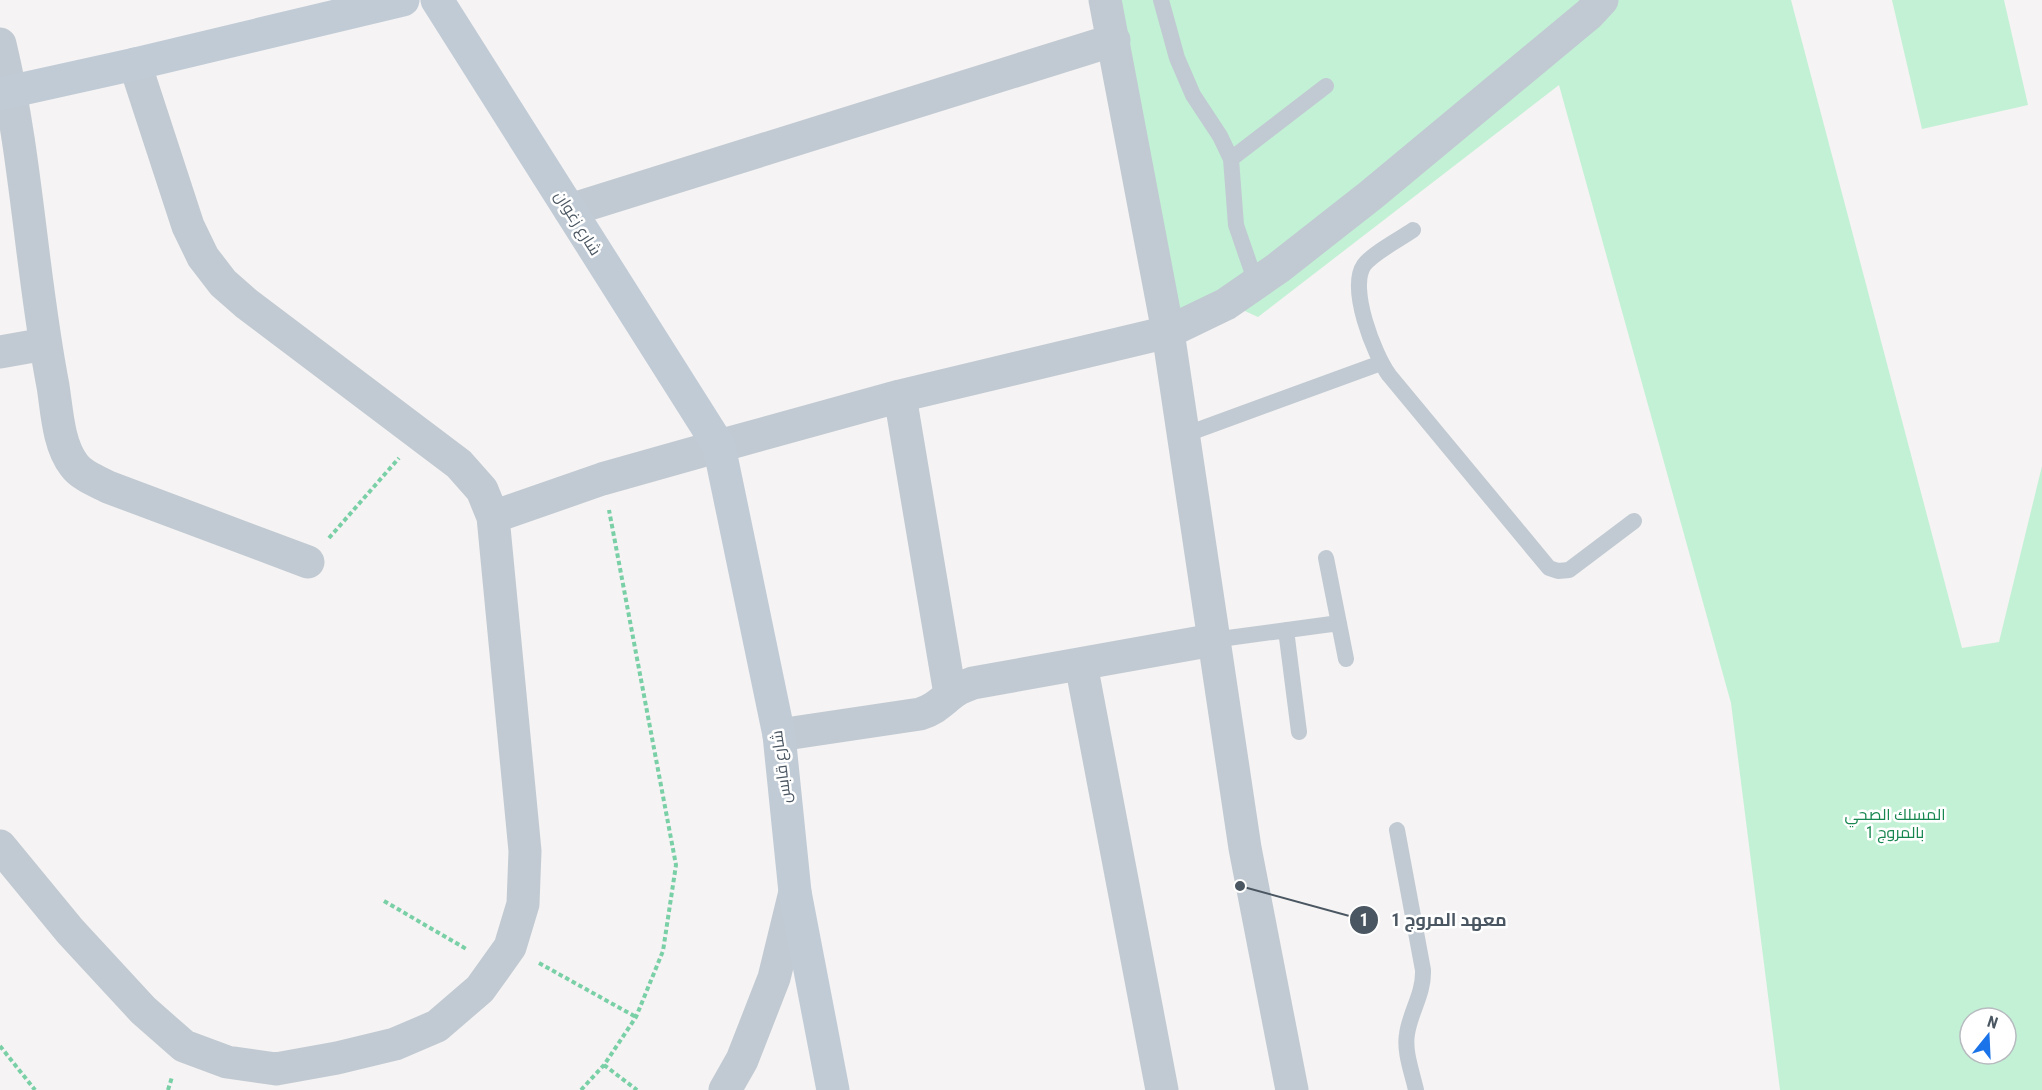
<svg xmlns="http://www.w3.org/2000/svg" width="2042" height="1090" viewBox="0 0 2042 1090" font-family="'Roboto Condensed',Cairo,sans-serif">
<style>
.green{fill:#c3f1d5;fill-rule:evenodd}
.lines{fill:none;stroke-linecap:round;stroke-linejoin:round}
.path{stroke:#7ad0a6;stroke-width:4;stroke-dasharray:4.5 3;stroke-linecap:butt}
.lane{stroke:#c1cad2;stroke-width:16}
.street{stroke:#c1cad2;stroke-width:33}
.secondary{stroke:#c1cbd6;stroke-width:33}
.labels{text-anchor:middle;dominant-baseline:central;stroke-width:5;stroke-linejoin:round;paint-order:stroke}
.street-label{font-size:16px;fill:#4a5661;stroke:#fff}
.park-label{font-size:16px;fill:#17864f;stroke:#fff}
.leader{fill:none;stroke:#4a5661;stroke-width:2}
.callout-dot{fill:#4a5661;stroke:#fff;stroke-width:2}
.mark-label{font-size:18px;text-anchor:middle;font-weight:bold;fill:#fff}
.callout-label{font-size:18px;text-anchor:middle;font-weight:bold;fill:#4a5661;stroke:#fff;stroke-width:5;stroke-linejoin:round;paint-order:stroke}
</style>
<rect width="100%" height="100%" fill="#f5f3f3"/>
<path class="green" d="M 1104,0 L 1791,0 L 1962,648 L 1999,642 L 2042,466 L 2042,1090 L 1780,1090 L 1731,703 L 1559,85 L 1258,317 L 1221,300 L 1174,323 ZM 1970,1018 L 2006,1018 L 2006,1054 L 1970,1054 Z
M 1892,0 L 2004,0 L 2028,105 L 1922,129 Z"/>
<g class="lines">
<path class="path" d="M 329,538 L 399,458
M 384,901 L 468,950
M 539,963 L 636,1017
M 0,1046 L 35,1090
M 604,1065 L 637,1090
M 168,1090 L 172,1077
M 581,1090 L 604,1065 L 636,1017 L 663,951 L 676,865 L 609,510"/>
<path class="lane" d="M 1161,0 L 1177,58 L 1193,95 L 1220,136 L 1231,159 L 1236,225 L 1256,283
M 1231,159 L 1326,86
M 1413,230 C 1400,239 1373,253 1364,265 C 1348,288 1374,354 1389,375 L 1549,568 L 1558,571 L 1569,570 L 1634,521
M 1184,435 L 1381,363
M 1326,558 L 1346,659
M 1286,630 L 1299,732
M 1213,640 L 1339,623
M 1397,830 L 1423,970 C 1424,994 1410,1012 1407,1034 C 1404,1052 1412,1072 1416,1090"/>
<path class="street" d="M 1105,0 L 1168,332 L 1245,848 L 1292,1090
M 0,44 C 27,156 31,273 53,386 C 57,411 58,444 74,465 C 81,475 96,481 108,487 L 308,562
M 570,210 L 1114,40
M 0,352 L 45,344
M 900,396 L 950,694
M 493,517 L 602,479 L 719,446 L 900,396 L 1168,332 L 1226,304 L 1278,268 L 1371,195 L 1589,14 L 1602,0
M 1081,664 L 1162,1090
M 779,735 L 920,714 C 933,710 939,704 950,695 C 956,689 965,686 973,683 L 1213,640
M 0,846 L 70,931 L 143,1010 L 184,1046 L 227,1062 L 276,1069 L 337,1058 L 395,1044 L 437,1026 L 480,989 L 510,947 L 523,904 L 525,851 L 493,517 L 482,490 L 459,464 L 247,304 L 223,283 L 203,257 L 188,226 L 135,64
M 725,1090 L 742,1060 L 774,978 L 795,892"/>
<path class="secondary" d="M 437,0 L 719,446 L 779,735 L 795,892 L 833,1090
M 0,94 L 135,64 L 403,0"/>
</g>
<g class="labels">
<g class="street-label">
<text transform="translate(578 223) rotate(58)">شارع زغوان</text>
<text transform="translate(781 767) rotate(-97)">شارع قابس</text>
</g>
<g class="park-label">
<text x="1895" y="814">المسلك الصحي<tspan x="1895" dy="18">بالمروج 1</tspan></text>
</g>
</g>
<path class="leader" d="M1240 886L1364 920"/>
<g class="callout-dot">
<circle cx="1240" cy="886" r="6"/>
<circle cx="1364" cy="920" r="15"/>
</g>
<g class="mark-label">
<text x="1364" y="926">1</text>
</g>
<g class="callout-label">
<text x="1449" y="926">معهد المروج 1</text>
</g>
<g transform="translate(1988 1036) rotate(18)"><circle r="28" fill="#ffffff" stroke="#b7bbc0" stroke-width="1.5"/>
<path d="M0-4.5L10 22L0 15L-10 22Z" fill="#1a73e8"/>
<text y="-9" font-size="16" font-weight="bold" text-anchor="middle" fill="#4a5661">N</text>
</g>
</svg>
